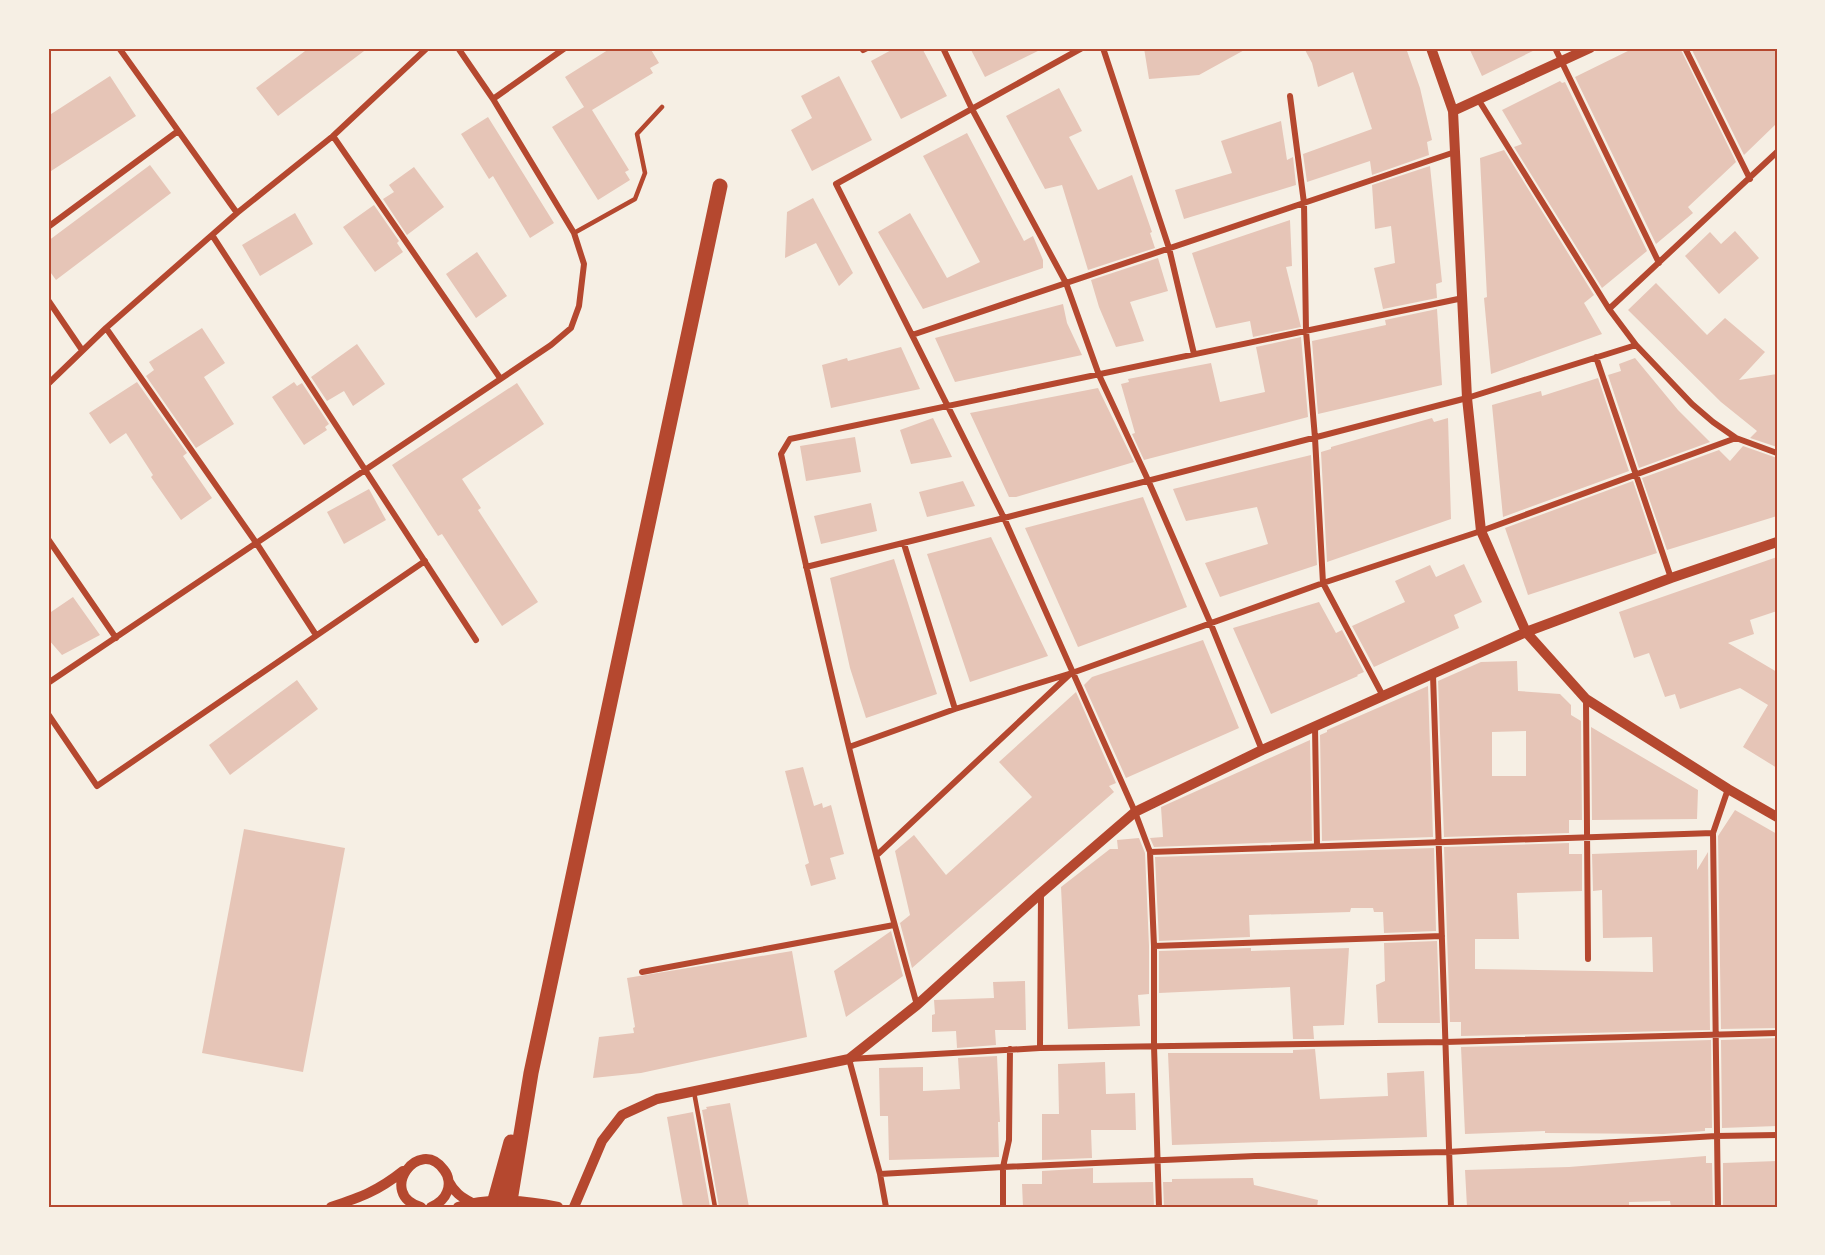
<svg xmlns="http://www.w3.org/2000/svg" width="1825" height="1255" viewBox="0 0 1825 1255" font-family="'Fira Sans Condensed',sans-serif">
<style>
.building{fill:#e6c5b7;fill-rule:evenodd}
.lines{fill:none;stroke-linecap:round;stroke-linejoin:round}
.service{stroke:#b5482f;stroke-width:4.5}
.minor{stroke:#b5482f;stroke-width:6}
.tertiary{stroke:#b5482f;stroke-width:10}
.primary{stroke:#b5482f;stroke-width:15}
.neatline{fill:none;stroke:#b5482f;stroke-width:2}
</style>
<rect width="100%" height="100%" fill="#f6efe4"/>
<path class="building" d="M 309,48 L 368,48 L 278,116 L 256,88 Z
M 611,48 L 650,48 L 659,63 L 650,68 L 653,73 L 592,110 L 629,170 L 625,172 L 630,180 L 598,200 L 552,127 L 584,107 L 565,77 Z
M 895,48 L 922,48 L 947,96 L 901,119 L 871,61 Z
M 970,48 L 1044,48 L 985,77 Z
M 1144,48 L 1248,48 L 1199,75 L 1149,79 Z
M 1304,48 L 1406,48 L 1420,88 L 1432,140 L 1427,142 L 1429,155 L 1372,175 L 1370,161 L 1307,182 L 1303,154 L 1372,129 L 1353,72 L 1318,87 L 1312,63 Z
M 1469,48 L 1539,48 L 1482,76 Z
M 1634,48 L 1680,48 L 1736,162 L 1688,207 L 1693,213 L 1656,244 L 1575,77 Z
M 1691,48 L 1777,48 L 1777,123 L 1744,155 Z
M 110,76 L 136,116 L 48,173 L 48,116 Z
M 839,76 L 872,140 L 812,171 L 791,130 L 812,118 L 801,96 Z
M 1560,81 L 1562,83 L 1565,82 L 1647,251 L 1602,288 L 1514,147 L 1522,144 L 1502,110 Z
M 1059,88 L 1082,131 L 1069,137 L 1098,190 L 1132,175 L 1152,232 L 1150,233 L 1155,248 L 1088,270 L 1062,185 L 1045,189 L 1006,116 Z
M 488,117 L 554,223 L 530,238 L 493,176 L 489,179 L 461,134 Z
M 1281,121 L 1287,160 L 1293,157 L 1296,185 L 1184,219 L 1175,190 L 1232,173 L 1221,141 Z
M 967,133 L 1024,241 L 1033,236 L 1043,260 L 1043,268 L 923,309 L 878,232 L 910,213 L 947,278 L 980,262 L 923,156 Z
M 1504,150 L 1594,295 L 1584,303 L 1602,334 L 1491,374 L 1484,298 L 1487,297 L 1480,158 Z
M 150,165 L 171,193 L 56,280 L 48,269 L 48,241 Z
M 1430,166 L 1442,282 L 1436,284 L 1437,298 L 1383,309 L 1374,268 L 1395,263 L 1391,226 L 1375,229 L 1372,185 Z
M 414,167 L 444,207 L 407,235 L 383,199 L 394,192 L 389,185 Z
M 813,198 L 853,273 L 839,286 L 816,243 L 785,258 L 787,212 Z
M 374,205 L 399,241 L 397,243 L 403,252 L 375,272 L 343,227 Z
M 295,213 L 313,244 L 260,276 L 242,245 Z
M 1290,220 L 1292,266 L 1286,267 L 1301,327 L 1253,337 L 1250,321 L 1216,328 L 1192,253 Z
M 1735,231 L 1759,258 L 1719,294 L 1685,256 L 1710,232 L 1721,244 Z
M 477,252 L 507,296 L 476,318 L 446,274 Z
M 1158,258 L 1168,291 L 1130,302 L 1144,341 L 1116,347 L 1099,307 L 1091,280 Z
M 1656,283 L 1707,335 L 1725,318 L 1765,352 L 1739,380 L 1777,374 L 1777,447 L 1750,438 L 1757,431 L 1721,402 L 1628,310 Z
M 1063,304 L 1067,323 L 1082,355 L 955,382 L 935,338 Z
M 1437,309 L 1442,385 L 1318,414 L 1312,341 L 1386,325 L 1385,320 Z
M 202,328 L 225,363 L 204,377 L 234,424 L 196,448 L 146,376 L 154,370 L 149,362 Z
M 1301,337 L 1308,417 L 1144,460 L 1132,434 L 1135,433 L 1121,384 L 1129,382 L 1128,379 L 1211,363 L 1220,402 L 1265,392 L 1256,347 Z
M 357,344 L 385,384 L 353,406 L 344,391 L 327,401 L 311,377 Z
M 901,347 L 920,389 L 831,408 L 822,365 L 847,358 L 848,361 Z
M 1635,358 L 1678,410 L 1710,442 L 1639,468 L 1608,375 L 1621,371 L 1619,364 Z
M 1598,378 L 1629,471 L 1503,517 L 1492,405 L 1541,391 L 1542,396 Z
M 137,382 L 187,453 L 183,456 L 212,498 L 181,520 L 151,477 L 153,475 L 126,433 L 110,444 L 89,413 Z
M 294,382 L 297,386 L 302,383 L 329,424 L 325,427 L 327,430 L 304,445 L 272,397 Z
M 517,383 L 544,424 L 462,479 L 481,508 L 478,510 L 538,602 L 502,626 L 442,534 L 438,536 L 392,465 Z
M 1098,388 L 1134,462 L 1016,497 L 1009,497 L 970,413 Z
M 933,418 L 952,457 L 911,464 L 900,430 Z
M 1432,418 L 1434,422 L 1448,418 L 1451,519 L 1327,562 L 1321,452 L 1331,449 L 1331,447 Z
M 855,437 L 861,472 L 806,481 L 800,446 Z
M 1743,446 L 1777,458 L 1777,516 L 1667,550 L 1642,478 L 1719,450 L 1730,461 Z
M 1311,455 L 1317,565 L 1220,597 L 1205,563 L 1268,544 L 1257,507 L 1186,521 L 1173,489 Z
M 963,481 L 975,506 L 927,517 L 919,492 Z
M 1633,481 L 1657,553 L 1528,595 L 1505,528 Z
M 369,489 L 386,520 L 344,544 L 327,512 Z
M 1143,497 L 1187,607 L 1078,647 L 1025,528 Z
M 871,503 L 877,531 L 821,544 L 814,516 Z
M 991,537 L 1048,656 L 970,682 L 927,554 Z
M 1777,557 L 1777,611 L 1750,620 L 1754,634 L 1728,643 L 1777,672 L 1777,768 L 1743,747 L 1768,705 L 1740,688 L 1680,709 L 1675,694 L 1665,697 L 1649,653 L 1634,658 L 1619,612 Z
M 894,559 L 937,694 L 866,718 L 850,668 L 830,578 Z
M 1464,564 L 1482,602 L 1454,615 L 1459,628 L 1374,667 L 1352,626 L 1405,602 L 1395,581 L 1430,565 L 1436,577 Z
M 73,597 L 100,635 L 62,655 L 48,639 L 48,614 Z
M 1319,602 L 1336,633 L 1342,630 L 1364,672 L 1357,675 L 1358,676 L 1271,714 L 1233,628 Z
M 1203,640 L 1239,728 L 1126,778 L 1084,685 L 1092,677 Z
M 1517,661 L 1518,691 L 1560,694 L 1571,705 L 1571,715 L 1581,721 L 1582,820 L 1569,820 L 1569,833 L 1444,837 L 1438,681 L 1481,662 ZM 1526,731 L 1526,776 L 1492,776 L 1492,732 Z
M 297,680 L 318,709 L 230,775 L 209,745 Z
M 1428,686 L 1433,837 L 1322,841 L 1320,735 L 1327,732 L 1327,730 Z
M 1076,692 L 1116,783 L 1109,786 L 1114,792 L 912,968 L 900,923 L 910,915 L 895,851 L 914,835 L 946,875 L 1032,797 L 999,762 Z
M 1591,727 L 1698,790 L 1697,819 L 1592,820 Z
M 1310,740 L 1312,841 L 1154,847 L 1150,838 L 1163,837 L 1161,807 Z
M 803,767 L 814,806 L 822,803 L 823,808 L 831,805 L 844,854 L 830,858 L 836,879 L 811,886 L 805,865 L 809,863 L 785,771 Z
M 1735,810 L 1777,834 L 1777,1028 L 1721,1029 L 1718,836 Z
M 244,829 L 345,848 L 303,1072 L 202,1053 Z
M 1139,838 L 1145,853 L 1149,946 L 1149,994 L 1138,995 L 1140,1026 L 1068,1029 L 1061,887 L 1110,849 L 1118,849 L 1117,840 Z
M 1569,843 L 1569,854 L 1582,854 L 1582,891 L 1517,893 L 1519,939 L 1475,939 L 1475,969 L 1653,972 L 1652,937 L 1603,938 L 1602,890 L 1593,891 L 1592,854 L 1697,850 L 1697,870 L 1708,852 L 1710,1030 L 1461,1036 L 1461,1022 L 1450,1022 L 1444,847 Z
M 1434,848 L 1436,931 L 1384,933 L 1383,912 L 1374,912 L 1373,908 L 1351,908 L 1350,912 L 1249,915 L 1250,937 L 1159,941 L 1155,857 Z
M 891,931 L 903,976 L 846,1017 L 834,971 Z
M 1437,941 L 1440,1023 L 1378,1023 L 1376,985 L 1385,981 L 1384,943 Z
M 1251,948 L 1251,951 L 1349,948 L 1344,1025 L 1313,1026 L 1314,1039 L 1293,1039 L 1290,987 L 1159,993 L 1159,951 Z
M 792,951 L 807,1037 L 641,1073 L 593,1078 L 599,1037 L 634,1033 L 633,1028 L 635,1027 L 627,978 Z
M 1025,981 L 1026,1030 L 995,1030 L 996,1045 L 957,1048 L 956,1031 L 932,1032 L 932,1015 L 935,1014 L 934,1000 L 994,998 L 993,982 Z
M 1777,1038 L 1777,1126 L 1722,1128 L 1721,1040 Z
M 1711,1040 L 1712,1128 L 1705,1128 L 1705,1131 L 1663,1134 L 1545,1133 L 1545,1131 L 1465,1134 L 1461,1047 Z
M 1315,1049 L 1320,1099 L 1388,1096 L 1387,1073 L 1424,1071 L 1427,1137 L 1172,1145 L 1168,1053 L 1293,1053 L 1293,1050 Z
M 997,1056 L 1000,1122 L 998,1122 L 999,1157 L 889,1160 L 888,1116 L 880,1116 L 879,1068 L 923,1067 L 923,1091 L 960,1089 L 958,1058 Z
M 1105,1062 L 1106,1094 L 1135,1093 L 1136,1130 L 1091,1130 L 1092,1158 L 1042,1160 L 1042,1114 L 1059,1114 L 1058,1064 Z
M 730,1103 L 749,1207 L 719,1207 L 702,1110 L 707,1109 L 706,1107 Z
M 693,1112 L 710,1207 L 683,1207 L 667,1117 Z
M 1706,1156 L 1706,1163 L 1712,1163 L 1713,1207 L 1671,1207 L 1670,1201 L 1629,1202 L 1629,1205 L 1579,1207 L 1467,1207 L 1465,1170 L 1569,1167 Z
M 1777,1161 L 1777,1207 L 1723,1207 L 1723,1163 Z
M 1093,1168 L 1093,1183 L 1153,1182 L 1154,1207 L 1023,1207 L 1022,1184 L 1042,1184 L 1042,1171 Z
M 1253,1178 L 1254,1185 L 1318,1200 L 1317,1207 L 1164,1207 L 1163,1182 L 1172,1182 L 1172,1179 Z"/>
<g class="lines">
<path class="service" d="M 574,233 L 635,199 L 645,173 L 637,134 L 662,107
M 694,1092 L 715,1207"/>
<path class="minor" d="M 119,48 L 237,213
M 943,48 L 972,109 L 1066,283 L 1099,375 L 1148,480 L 1210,622 L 1262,750
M 1082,48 L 836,184 L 1004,518 L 1135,812 L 1150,852 L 1154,946 L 1154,1046 L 1159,1207
M 1103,48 L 1169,248 L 1194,354
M 1555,48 L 1659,263
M 1685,48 L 1750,179
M 863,50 L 867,48
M 1290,96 L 1304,203 L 1306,331 L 1315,438 L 1323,583 L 1383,696
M 493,99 L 565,48
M 1478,99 L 1609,309 L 1636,345 L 1692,404 L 1713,422 L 1736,438 L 1777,453
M 333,136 L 500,378
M 48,227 L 178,131
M 212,235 L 476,640
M 48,300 L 82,350
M 1609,309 L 1777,152
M 106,328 L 257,544 L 316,635
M 912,335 L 1455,152
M 1596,357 L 1671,578
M 48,384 L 106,328 L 237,213 L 333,136 L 427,48
M 48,539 L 116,638
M 904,544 L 955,709
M 806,567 L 1004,518 L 1467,398 L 1636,345
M 1433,675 L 1451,1207
M 48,683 L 551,345 L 571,328 L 579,306 L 584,264 L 574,233 L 493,99 L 458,48
M 1586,699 L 1588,959
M 48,714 L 97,786 L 425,561
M 1315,727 L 1317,846
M 849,747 L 955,709 L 1072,673 L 1323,583 L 1481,531 L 1736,438
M 1150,852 L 1713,833
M 877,855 L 1069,675
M 1154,946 L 1442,936
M 642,972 L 894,925
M 917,1005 C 865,823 822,639 781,454 L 790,439 L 1463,298
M 1040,1048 L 1041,893
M 880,1174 L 1003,1167 L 1255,1156 L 1448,1152 L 1716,1136 L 1777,1135
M 886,1207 L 880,1174 L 849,1059 L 1040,1048 L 1445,1042 L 1777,1033
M 1003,1207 L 1003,1167 L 1009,1140 L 1010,1049
M 1718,1207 L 1713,833 L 1728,789"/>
<path class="tertiary" d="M 1431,48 L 1453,111 L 1467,398 L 1481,531 L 1526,632 L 1586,699 L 1728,789 L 1777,817
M 1453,111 L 1590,48
M 449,1182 C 454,1192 461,1197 472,1203
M 331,1207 C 361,1197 378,1191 403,1171
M 421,1207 C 376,1194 419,1135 444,1170 C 449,1176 450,1185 447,1192 C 444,1200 438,1204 431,1207
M 458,1207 C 488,1197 527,1200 558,1207
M 574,1207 L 602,1141 L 622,1115 L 657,1099 L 849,1059 L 917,1005 L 1041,893 L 1135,812 L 1262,750 L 1526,632 L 1671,578 L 1777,542"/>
<path class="primary" d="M 493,1207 L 511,1142
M 509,1207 L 531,1073 L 720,186"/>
</g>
<rect width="1825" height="1255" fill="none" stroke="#f6efe4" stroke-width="99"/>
<rect x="50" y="50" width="1726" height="1156" class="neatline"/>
</svg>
